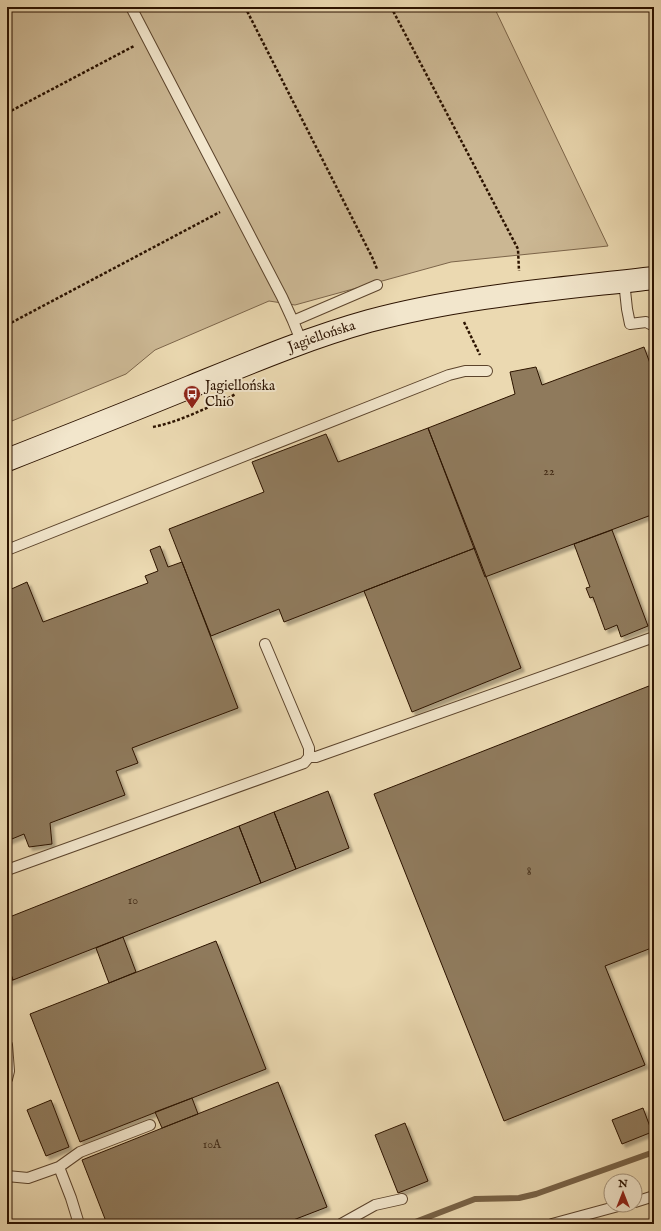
<svg xmlns="http://www.w3.org/2000/svg" width="661" height="1231" viewBox="0 0 661 1231" font-family="'IM FELL English',serif">
<style>
.green{fill:#cbb793;stroke:#7c654a}
.lines{fill:none;stroke-linecap:round;stroke-linejoin:round}
.stream{stroke:#786246;stroke-width:6}
.building{fill:#8f7a5c;stroke:#2c1300;filter:url(#shadow)}
.lane-casing{stroke:#5c442c;stroke-width:12}
.secondary-casing{stroke:#2c1300;stroke-width:24}
.path{stroke:#2c1300;stroke-width:2.5;stroke-dasharray:3 2;stroke-linecap:butt}
.lane{stroke:#f2e6cc;stroke-width:10}
.secondary{stroke:#f2e6cc;stroke-width:22}
.labels{text-anchor:middle;dominant-baseline:central;stroke-width:4;stroke-linejoin:round;paint-order:stroke}
.number-label{font-size:12px;fill:#452d17}
.street-label{font-size:14px;fill:#2c1300;stroke:#f2e6cc}
.poi-label{font-size:14px;fill:#2c1300;stroke:#f2e6cc;text-anchor:start}
</style>
<defs>
<filter id="shadow"><feDropShadow dx="3.5" dy="3.5" stdDeviation="1" flood-color="#0004"/></filter>
</defs>
<rect width="100%" height="100%" fill="#ebd9b1"/>
<filter id="stains"><feTurbulence type="fractalNoise" baseFrequency=".005" numOctaves="4"/><feColorMatrix values="0 0 0 0 .2 0 0 0 0 .09 0 0 0 0 .02 0 0 0 .5 -.17"/></filter>
<radialGradient id="worn" r=".72"><stop offset=".6" stop-color="#630" stop-opacity="0"/><stop offset="1" stop-color="#630" stop-opacity=".3"/></radialGradient>
<path class="green" d="M 7,7 L 494,7 L 608,246 L 451,262 L 295,305 L 269,301 L 155,350 L 126,374 L 7,423 Z"/>
<g class="lines">
<path class="stream" d="M 410,1224 L 475,1199 L 519,1198 L 536,1194 L 654,1152"/>
</g>
<path class="building" d="M 644,347 L 654,374 L 654,514 L 485,577 L 428,428 L 515,394 L 510,372 L 536,367 L 542,385 Z
M 428,428 L 475,548 L 284,622 L 279,609 L 211,636 L 169,529 L 264,492 L 252,462 L 326,434 L 338,462 Z
M 612,530 L 648,626 L 621,637 L 617,625 L 605,630 L 593,597 L 590,598 L 586,588 L 590,587 L 574,544 Z
M 160,546 L 168,567 L 182,562 L 238,708 L 132,748 L 138,763 L 116,771 L 125,795 L 50,823 L 52,844 L 29,847 L 24,834 L 7,841 L 7,591 L 27,582 L 43,622 L 148,583 L 145,576 L 158,571 L 150,550 Z
M 475,548 L 521,668 L 412,712 L 364,591 Z
M 654,684 L 654,947 L 605,966 L 645,1065 L 504,1121 L 374,794 Z
M 328,791 L 349,848 L 296,869 L 274,812 Z
M 274,812 L 296,869 L 261,883 L 239,826 Z
M 239,826 L 261,883 L 13,980 L 7,964 L 7,918 Z
M 123,937 L 136,972 L 109,983 L 96,948 Z
M 216,941 L 266,1069 L 80,1142 L 30,1014 Z
M 7,964 L 13,980 L 7,982 Z
M 278,1082 L 327,1207 L 283,1224 L 107,1224 L 82,1160 Z
M 192,1098 L 198,1114 L 162,1128 L 155,1112 Z
M 51,1100 L 69,1147 L 46,1156 L 27,1110 Z
M 643,1108 L 652,1132 L 622,1144 L 612,1120 Z
M 405,1123 L 428,1181 L 398,1193 L 375,1135 Z"/>
<g class="lines">
<defs>
<path id="lane" d="M 131,7 L 282,297 L 293,321 L 302,343
M 624,281 L 627,309 L 630,324 L 646,322 L 654,326
M 293,321 L 377,285
M 7,550 L 449,375 L 465,371 L 487,371
M 309,757 L 316,757 L 654,637
M 7,870 L 304,763 L 309,757 L 309,748 L 265,644
M 7,1045 L 9,1071 L 7,1079
M 59,1167 L 71,1198 L 79,1224
M 7,1176 L 28,1178 L 59,1167 L 80,1152 L 150,1125
M 635,1202 L 654,1196
M 341,1224 L 375,1205 L 402,1199
M 552,1224 L 622,1205"/>
<g id="secondary">
<path id="s1" d="M 7,460 C 68,436 129,412 190,387 C 249,363 308,338 369,321 C 462,296 558,289 654,278"/>
</g>
</defs>
<use href="#lane" class="lane-casing"/>
<use href="#secondary" class="secondary-casing"/>
<path class="path" d="M 245,7 L 372,257 L 377,269
M 391,7 L 518,249 L 519,271
M 7,113 L 134,46
M 464,322 L 480,355
M 7,325 L 220,212
M 153,427 C 173,423 191,415 209,407 C 218,403 227,400 235,394"/>
<use href="#lane" class="lane"/>
<use href="#secondary" class="secondary"/>
</g>
<defs>
<symbol id="bus-pin" viewBox="-11 -11 22 30"><path d="M0 17L-7.5 6A9.5 9.5 0 1 1 7.5 6Z" fill="#8f2418" stroke="#f2e6cc"/><path d="M-5-6H5V4H4V6H2V4H-2V6H-4V4H-5ZM-3.5-4V0h7V-4ZM-3.5 1.2v1.5H-2V1.2ZM2 1.2v1.5H3.5V1.2Z" fill="#fff"/></symbol>
</defs>
<g fill-rule="evenodd">
<use href="#bus-pin" x="182" y="384" width="20" height="27"/>
</g>
<g class="labels">
<g class="number-label">
<text x="549" y="471">22</text>
<text x="529" y="871">8</text>
<text x="133" y="900">10</text>
<text x="212" y="1144">10A</text>
</g>
<g class="street-label">
<text stroke="none"><textPath href="#s1" startOffset="338">Jagiellońska</textPath></text>
</g>
<g class="poi-label">
<text x="205" y="386">Jagiellońska<tspan x="205" dy="16">Chio</tspan></text>
</g>
</g>
<rect width="661" height="1231" fill="none" stroke="#ebd9b1" stroke-width="24"/>
<rect x="8" y="8" width="645" height="1215" fill="none" stroke="#2c1300" stroke-width="2"/>
<rect x="12" y="12" width="637" height="1207" fill="none" stroke="#2c1300"/>
<g transform="translate(623 1193)"><circle r="19" fill="#f2e6cc" stroke="#a3927a"/>
<path d="M0-3L7 15L0 10L-7 15Z" fill="#8f2418"/>
<text y="-6" font-size="11" font-weight="bold" text-anchor="middle" fill="#2c1300">N</text>
</g>
<rect width="100%" height="100%" filter="url(#stains)"/>
<rect width="100%" height="100%" fill="url(#worn)"/>
</svg>
